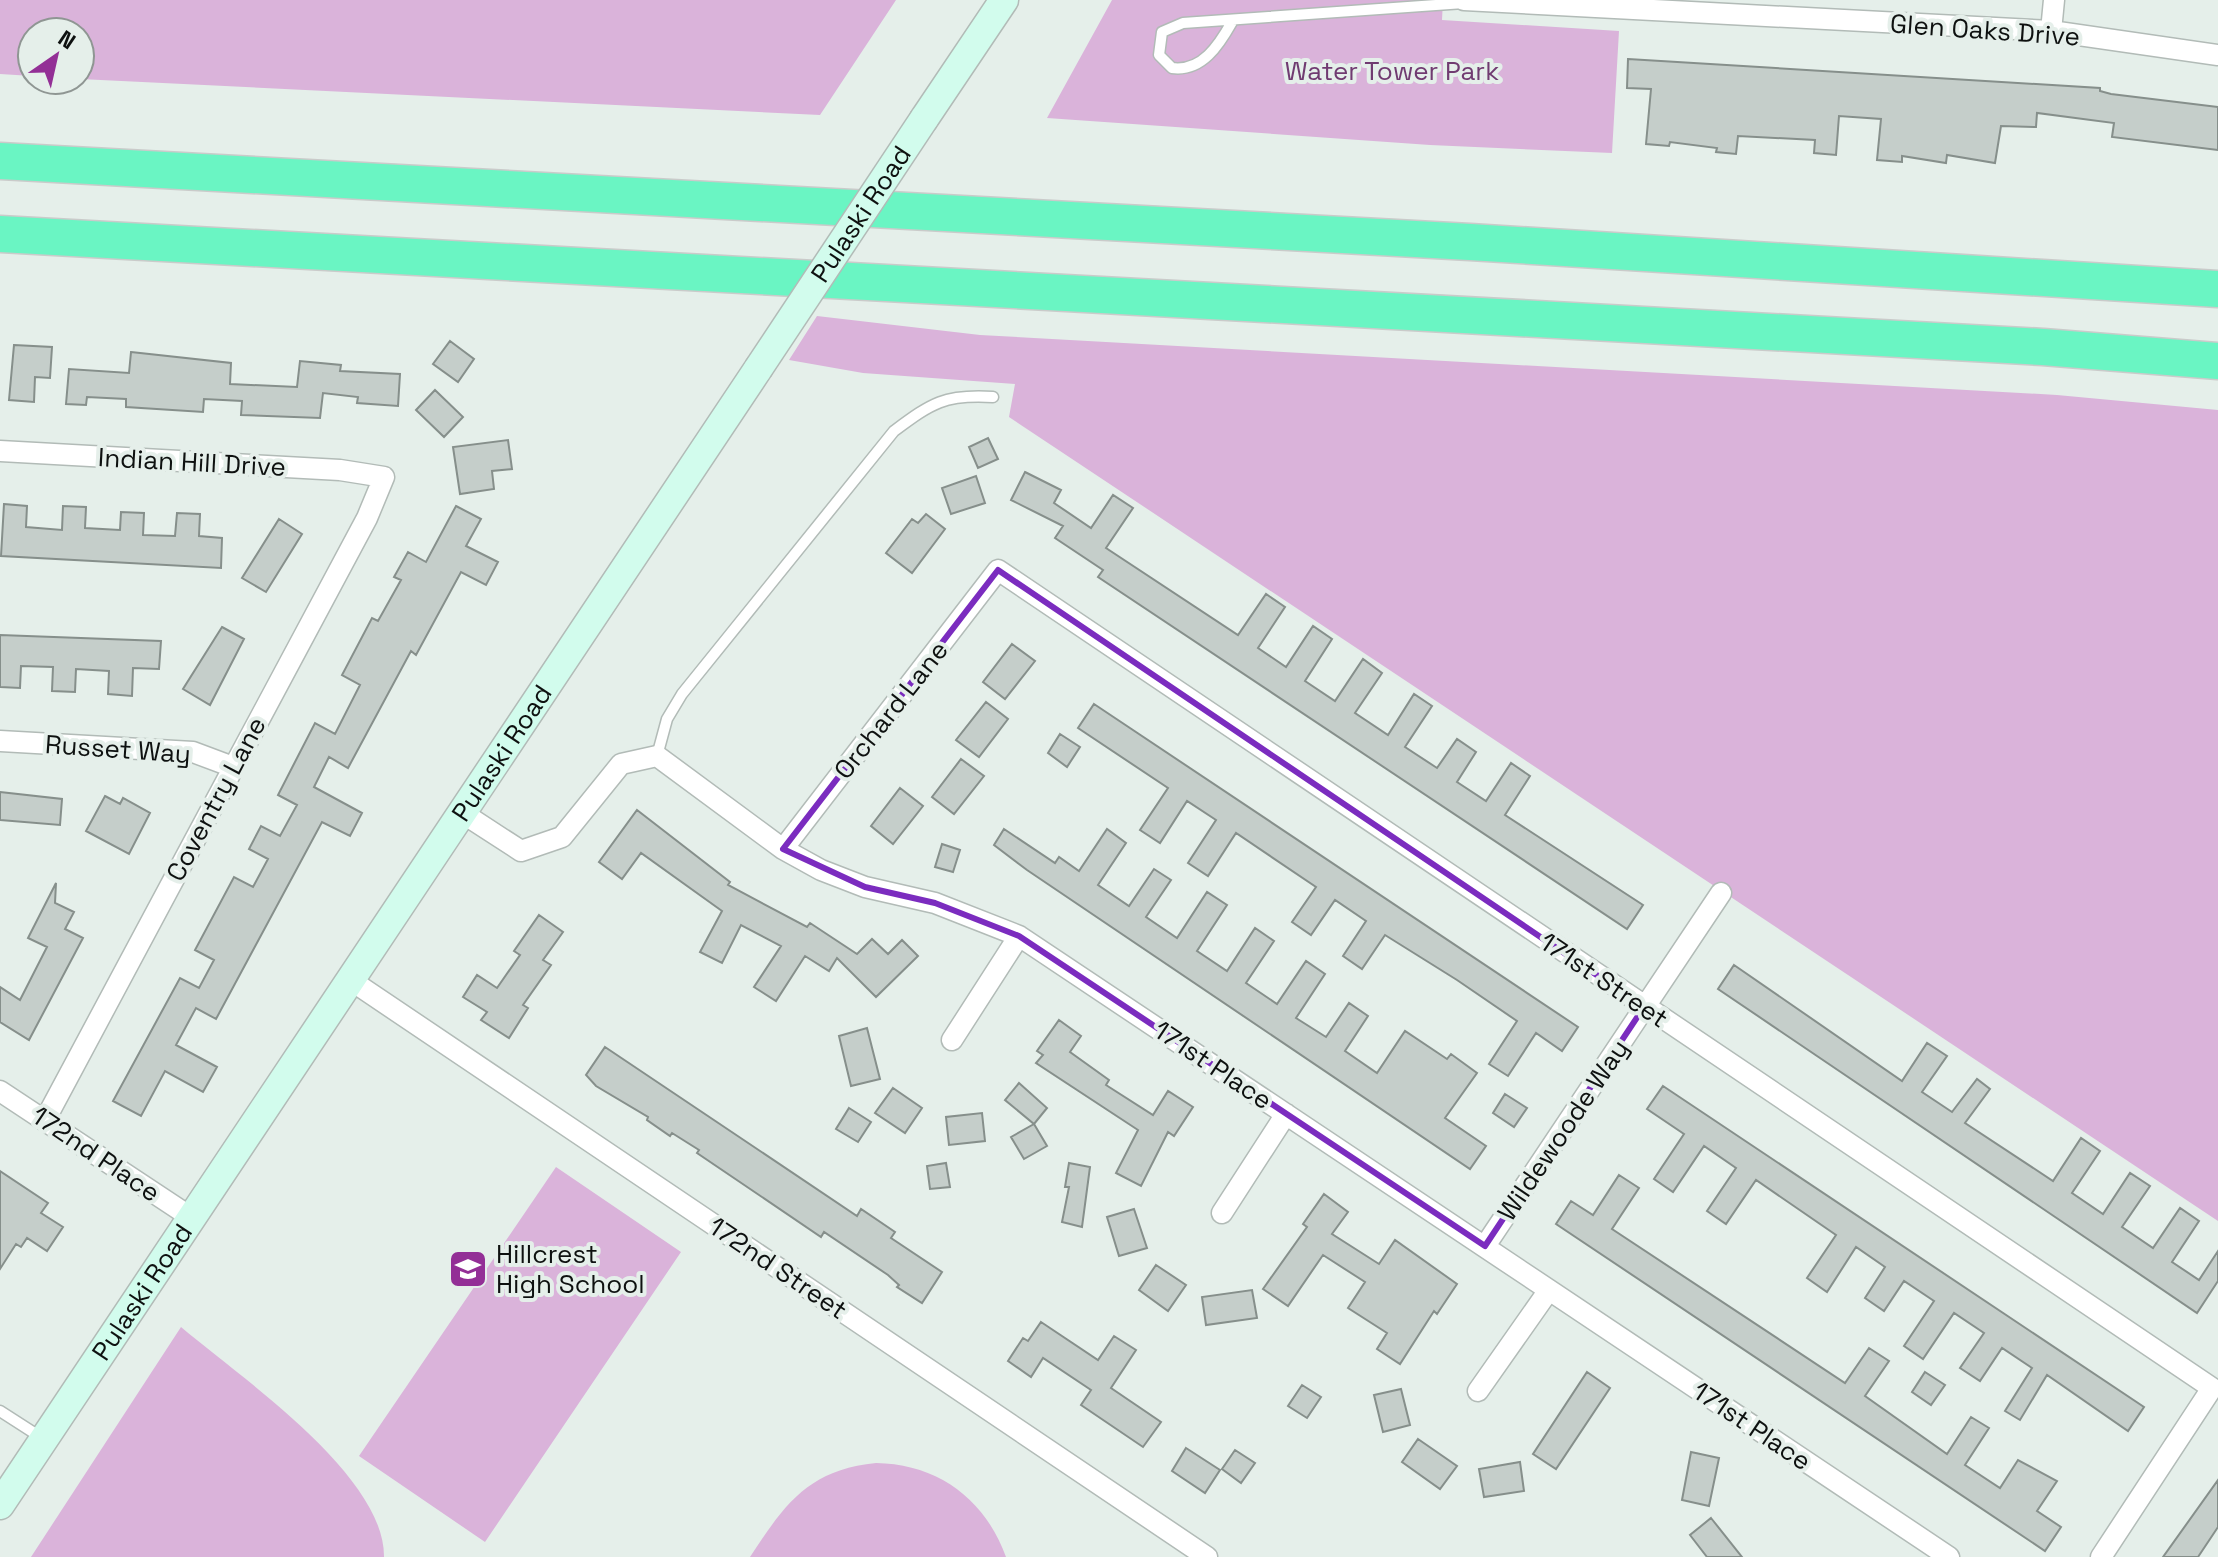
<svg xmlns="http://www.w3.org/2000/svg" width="2218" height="1557" viewBox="0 0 2218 1557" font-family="'Space Grotesk',sans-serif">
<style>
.green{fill:#dab3da}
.building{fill:#c5ceca;stroke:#868f8b;stroke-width:2}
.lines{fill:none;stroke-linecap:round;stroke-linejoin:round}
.service-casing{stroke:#b2bbb7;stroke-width:13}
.minor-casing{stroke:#b2bbb7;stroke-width:23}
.secondary-casing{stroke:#b2bbb7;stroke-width:31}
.motorway-casing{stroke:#cacbca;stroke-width:39}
.service{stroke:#fff;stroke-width:10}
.minor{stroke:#fff;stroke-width:20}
.secondary{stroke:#d2fced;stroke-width:28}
.motorway{stroke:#6af5c3;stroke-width:36}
.secondary-bridge-casing{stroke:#b2bbb7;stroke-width:31;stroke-linecap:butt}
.secondary-bridge{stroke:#d2fced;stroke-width:28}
.marked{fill:none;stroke:#7b2cbf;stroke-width:6;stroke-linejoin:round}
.labels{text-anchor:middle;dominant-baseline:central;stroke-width:8;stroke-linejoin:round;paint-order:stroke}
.street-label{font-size:26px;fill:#0e1110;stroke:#e5efea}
.park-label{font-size:26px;fill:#703b71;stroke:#e5efea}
.poi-label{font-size:26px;fill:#0e1110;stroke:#e5efea;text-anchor:start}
</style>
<rect width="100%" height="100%" fill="#e5efea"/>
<path class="green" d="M 0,0 L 896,0 L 820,115 L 80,79 L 80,32 L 32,32 L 32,76 L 0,74 Z
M 1112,0 L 1443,0 L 1442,20 L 1619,31 L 1612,153 L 1430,145 L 1047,118 Z
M 817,316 L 980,335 L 2057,395 L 2218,410 L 2218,1221 L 1009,417 L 1015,384 L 863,373 L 789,360 Z
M 556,1167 L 681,1252 L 485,1542 L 359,1456 Z
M 181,1327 C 240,1377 385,1475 384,1557 L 31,1557 Z
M 876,1463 C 938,1464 985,1499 1006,1557 L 750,1557 C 785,1504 808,1470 876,1463 Z"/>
<path class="building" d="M 1628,59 L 2100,88 L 2100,91 L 2111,94 L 2218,107 L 2218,150 L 2112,137 L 2114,123 L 2037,113 L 2036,127 L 2001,126 L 1995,163 L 1947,155 L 1946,163 L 1902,156 L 1902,162 L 1877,160 L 1881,119 L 1839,116 L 1836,155 L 1814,153 L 1815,140 L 1738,136 L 1736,154 L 1716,152 L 1717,148 L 1670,142 L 1669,146 L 1646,144 L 1651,89 L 1627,88 Z
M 450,341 L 474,359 L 458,382 L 433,364 Z
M 14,345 L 52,347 L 50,378 L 35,377 L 34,402 L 9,400 Z
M 131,352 L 231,363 L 230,384 L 297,387 L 300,361 L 341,365 L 340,371 L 400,374 L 398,406 L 357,403 L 358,397 L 323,393 L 320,418 L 241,415 L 242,401 L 204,399 L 203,412 L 126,407 L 126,399 L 87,397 L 86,405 L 66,404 L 69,369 L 129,373 Z
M 435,390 L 463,417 L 444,437 L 416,410 Z
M 988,438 L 998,459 L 978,468 L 969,447 Z
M 508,440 L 512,469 L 492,471 L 494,489 L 460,494 L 453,447 Z
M 1025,472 L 1061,490 L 1054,503 L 1091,528 L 1113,495 L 1133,508 L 1106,548 L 1238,635 L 1266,594 L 1285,607 L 1258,648 L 1286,667 L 1313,626 L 1332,639 L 1305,681 L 1335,701 L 1363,659 L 1382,673 L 1355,713 L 1388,735 L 1414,694 L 1432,706 L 1405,747 L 1437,768 L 1457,739 L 1476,752 L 1457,782 L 1486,801 L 1511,763 L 1530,776 L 1505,815 L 1643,905 L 1627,929 L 1098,577 L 1103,570 L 1055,538 L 1063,526 L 1011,500 Z
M 976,476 L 985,503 L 951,514 L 942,488 Z
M 4,504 L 27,506 L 26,527 L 62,530 L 63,506 L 86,507 L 85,528 L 120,530 L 121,512 L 144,513 L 143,535 L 175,536 L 177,513 L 200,514 L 199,536 L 222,538 L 221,568 L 1,556 Z
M 456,506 L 481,519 L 466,546 L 498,562 L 486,585 L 461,572 L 416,655 L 411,651 L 348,768 L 329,757 L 314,787 L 362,813 L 350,836 L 322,822 L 216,1019 L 196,1008 L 176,1045 L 217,1067 L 203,1092 L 165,1071 L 141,1116 L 113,1101 L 180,978 L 199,988 L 214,960 L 195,950 L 234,877 L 253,887 L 268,859 L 249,849 L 261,826 L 280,836 L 297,805 L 278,795 L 315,723 L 335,734 L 360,685 L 342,675 L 372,618 L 378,621 L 401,580 L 394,577 L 408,552 L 426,562 Z
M 926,514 L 945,529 L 912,573 L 886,553 L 912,519 L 918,523 Z
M 279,519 L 302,534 L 266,592 L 242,578 Z
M 222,627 L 244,639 L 210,705 L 183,689 Z
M 0,635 L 161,641 L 159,669 L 133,668 L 132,696 L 108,694 L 109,671 L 76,669 L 75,692 L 52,691 L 53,667 L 21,666 L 20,688 L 0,687 Z
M 1012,644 L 1035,661 L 1005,699 L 983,682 Z
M 986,702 L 1008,719 L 979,757 L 956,740 Z
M 1094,704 L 1578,1027 L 1562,1051 L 1536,1033 L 1508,1076 L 1489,1064 L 1517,1021 L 1457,980 L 1385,935 L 1362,969 L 1343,956 L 1366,921 L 1335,900 L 1311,935 L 1292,922 L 1316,887 L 1236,833 L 1208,876 L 1188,863 L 1216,820 L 1187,801 L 1160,843 L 1140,830 L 1168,788 L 1078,728 Z
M 1060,734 L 1080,747 L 1067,767 L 1048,753 Z
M 961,759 L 984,776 L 954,814 L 932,797 Z
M 900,788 L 923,806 L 893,844 L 871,826 Z
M 0,792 L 62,799 L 60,825 L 0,820 Z
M 105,796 L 120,804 L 123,798 L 150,813 L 129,854 L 86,831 Z
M 637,810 L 730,882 L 728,885 L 807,927 L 810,923 L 857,954 L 872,939 L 888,954 L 902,940 L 918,956 L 876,997 L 837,958 L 829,971 L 805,956 L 776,1001 L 754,987 L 781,946 L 741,925 L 722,963 L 700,952 L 722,911 L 641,853 L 622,879 L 599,862 Z
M 1004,829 L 1055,863 L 1059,857 L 1079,871 L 1107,829 L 1126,843 L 1098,885 L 1129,906 L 1154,869 L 1171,880 L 1146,917 L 1177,938 L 1207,892 L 1227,905 L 1197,951 L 1227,971 L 1255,928 L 1274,941 L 1246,983 L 1277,1004 L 1306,961 L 1325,974 L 1296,1018 L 1326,1037 L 1349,1003 L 1368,1016 L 1345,1051 L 1377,1073 L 1405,1031 L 1447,1059 L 1451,1054 L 1477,1073 L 1445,1118 L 1486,1146 L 1470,1169 L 1027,870 L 994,845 Z
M 942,844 L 960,850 L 953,872 L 935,867 Z
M 56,883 L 55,903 L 74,912 L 65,929 L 83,938 L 29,1040 L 0,1022 L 0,987 L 20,1000 L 47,947 L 28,938 Z
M 539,915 L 563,932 L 543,960 L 551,965 L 523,1005 L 528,1008 L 509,1038 L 481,1020 L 487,1012 L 463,997 L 477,975 L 497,988 L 520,955 L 514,951 Z
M 1734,965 L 1902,1081 L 1927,1043 L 1947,1056 L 1922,1092 L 1952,1112 L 1977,1079 L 1990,1089 L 1965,1123 L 2053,1181 L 2081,1138 L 2100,1151 L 2072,1193 L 2103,1214 L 2130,1173 L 2150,1186 L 2122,1227 L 2153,1248 L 2180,1208 L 2199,1221 L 2172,1262 L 2199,1280 L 2218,1251 L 2218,1281 L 2197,1313 L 1718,989 Z
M 1059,1020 L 1081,1036 L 1070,1052 L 1109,1080 L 1106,1085 L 1153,1115 L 1168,1091 L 1193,1107 L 1174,1136 L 1168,1132 L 1141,1186 L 1116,1173 L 1138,1130 L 1036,1063 L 1043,1055 L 1037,1051 Z
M 867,1028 L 880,1079 L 851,1086 L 839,1036 Z
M 605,1047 L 857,1216 L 861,1209 L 895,1232 L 891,1238 L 942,1272 L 922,1303 L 897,1287 L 899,1285 L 888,1275 L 824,1232 L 821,1237 L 697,1153 L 699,1150 L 672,1133 L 670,1136 L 647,1120 L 648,1117 L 596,1086 L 586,1075 Z
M 1019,1083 L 1047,1108 L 1034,1124 L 1005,1100 Z
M 1663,1086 L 2144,1407 L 2128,1431 L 2047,1375 L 2020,1420 L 2005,1411 L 2032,1368 L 2002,1348 L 1980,1381 L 1960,1368 L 1984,1333 L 1954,1313 L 1923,1359 L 1904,1346 L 1934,1301 L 1904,1281 L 1884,1311 L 1865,1298 L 1885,1267 L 1856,1247 L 1827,1292 L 1807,1278 L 1836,1235 L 1756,1180 L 1726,1224 L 1707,1211 L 1736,1168 L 1704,1146 L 1673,1192 L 1654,1179 L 1684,1134 L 1647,1109 Z
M 893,1088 L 922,1108 L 905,1133 L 875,1113 Z
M 1505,1094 L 1527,1108 L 1514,1127 L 1493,1113 Z
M 849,1108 L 871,1122 L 858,1142 L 836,1129 Z
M 982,1113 L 985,1141 L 949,1145 L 946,1117 Z
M 1034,1124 L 1047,1146 L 1024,1159 L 1011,1137 Z
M 946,1163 L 950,1187 L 930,1189 L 927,1166 Z
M 1069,1163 L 1090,1167 L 1082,1227 L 1062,1222 L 1069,1187 L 1065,1187 Z
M 0,1171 L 48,1203 L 41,1213 L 63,1227 L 47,1251 L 27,1238 L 21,1247 L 16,1244 L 0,1269 Z
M 1619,1175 L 1639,1188 L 1612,1229 L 1845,1383 L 1869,1348 L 1889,1361 L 1865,1396 L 1947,1454 L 1971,1417 L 1989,1428 L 1965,1465 L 2000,1488 L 2018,1460 L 2057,1481 L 2037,1511 L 2061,1527 L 2045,1551 L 1556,1224 L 1571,1201 L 1593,1215 Z
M 1324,1194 L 1348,1212 L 1332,1234 L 1379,1264 L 1395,1240 L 1457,1284 L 1437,1314 L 1434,1311 L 1400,1364 L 1377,1349 L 1387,1333 L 1348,1308 L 1365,1282 L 1323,1255 L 1288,1306 L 1263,1289 L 1307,1227 L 1303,1224 Z
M 1134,1209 L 1147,1248 L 1119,1256 L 1107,1217 Z
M 1156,1265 L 1186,1285 L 1168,1311 L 1139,1290 Z
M 1252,1290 L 1257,1318 L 1206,1325 L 1202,1297 Z
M 1041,1322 L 1098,1360 L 1114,1336 L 1136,1350 L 1111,1388 L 1161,1422 L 1143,1447 L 1081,1405 L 1091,1390 L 1043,1358 L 1031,1377 L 1008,1361 L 1023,1338 L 1028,1341 Z
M 1587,1372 L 1610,1388 L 1556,1469 L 1533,1454 Z
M 1925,1372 L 1945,1385 L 1931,1405 L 1912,1392 Z
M 1302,1385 L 1321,1397 L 1307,1418 L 1288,1406 Z
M 1401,1389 L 1410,1425 L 1383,1432 L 1374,1395 Z
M 1418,1439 L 1457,1466 L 1440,1489 L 1402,1462 Z
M 1186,1448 L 1220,1470 L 1205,1493 L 1172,1471 Z
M 1235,1450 L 1255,1463 L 1241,1483 L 1222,1469 Z
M 1691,1452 L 1719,1458 L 1709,1506 L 1682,1500 Z
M 1520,1462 L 1524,1491 L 1484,1497 L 1479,1469 Z
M 2218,1480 L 2218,1527 L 2198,1557 L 2163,1557 Z
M 1711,1518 L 1742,1557 L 1707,1557 L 1690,1535 Z"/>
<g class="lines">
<defs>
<path id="service" d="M 1232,22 C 1219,45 1202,72 1172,68 L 1159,55 L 1162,32 L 1183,23 L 1464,3
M 657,756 L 667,719 L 682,694 L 894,431 C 932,403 944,394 993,397
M 0,1411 L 42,1438"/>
<path id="minor" d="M 1464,0 L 2051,31 L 2218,55
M 2051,31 L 2054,0
M 0,451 L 340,470 L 384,477 L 367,518 L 45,1120
M 0,741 L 193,752 L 233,767
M 464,814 L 521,851 L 562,837 L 621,764 L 657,756 L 783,849 L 821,870 L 865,887 L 935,903 L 1019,936 L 1949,1557
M 783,849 L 998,570 L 2212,1388 L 2101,1557
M 349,979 L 1207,1557
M 952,1040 L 1019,936
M 0,1091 L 192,1218
M 1222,1213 L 1286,1114
M 1485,1246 L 1721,893
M 1478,1391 L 1549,1290"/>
<g id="secondary">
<path d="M 924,119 L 1004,0"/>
<path id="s1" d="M 0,1505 L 758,369"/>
</g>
<path id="motorway" d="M 0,161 L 1470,242 L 2218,289
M 0,234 L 2043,347 L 2218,361"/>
</defs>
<use href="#service" class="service-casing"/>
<use href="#minor" class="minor-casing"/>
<use href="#secondary" class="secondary-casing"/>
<use href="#motorway" class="motorway-casing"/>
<use href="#service" class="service"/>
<use href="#minor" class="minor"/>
<use href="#secondary" class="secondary"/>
<use href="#motorway" class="motorway"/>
<defs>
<g id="secondary-bridge">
<path id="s2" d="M 758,369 L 924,119"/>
</g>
</defs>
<use href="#secondary-bridge" class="secondary-bridge-casing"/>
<use href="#secondary-bridge" class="secondary-bridge"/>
</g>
<path class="marked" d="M 998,570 L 1644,1007 L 1485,1246 L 1019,936 L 935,903 L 865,887 L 783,849 Z"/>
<defs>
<symbol id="school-square" viewBox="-11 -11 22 22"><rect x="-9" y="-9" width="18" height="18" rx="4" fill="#932f96" stroke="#e5efea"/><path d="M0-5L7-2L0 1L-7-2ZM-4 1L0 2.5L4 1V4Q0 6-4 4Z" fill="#fff"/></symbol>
</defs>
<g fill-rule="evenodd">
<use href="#school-square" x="446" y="1247" width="44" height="44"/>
</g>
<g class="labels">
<g class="street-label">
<text transform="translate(1985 30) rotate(4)">Glen Oaks Drive</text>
<text stroke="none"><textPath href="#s2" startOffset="186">Pulaski Road</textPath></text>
<text transform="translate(192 462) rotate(3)">Indian Hill Drive</text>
<text transform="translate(891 710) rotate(-52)">Orchard Lane</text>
<text transform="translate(118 749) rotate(4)">Russet Way</text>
<text stroke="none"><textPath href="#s1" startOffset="904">Pulaski Road</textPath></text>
<text transform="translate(216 799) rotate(-62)">Coventry Lane</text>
<text transform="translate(1604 980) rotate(34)">171st Street</text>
<text transform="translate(1213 1065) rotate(34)">171st Place</text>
<text transform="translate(1563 1130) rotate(-56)">Wildewoode Way</text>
<text transform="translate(96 1154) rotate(34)">172nd Place</text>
<text transform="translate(778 1268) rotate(34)">172nd Street</text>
<text stroke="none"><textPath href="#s1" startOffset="256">Pulaski Road</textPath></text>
<text transform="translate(1752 1426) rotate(34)">171st Place</text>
</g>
<g class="park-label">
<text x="1392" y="71">Water Tower Park</text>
</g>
<g class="poi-label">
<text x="496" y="1254">Hillcrest<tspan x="496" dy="30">High School</tspan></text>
</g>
</g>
<g transform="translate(56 56) rotate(34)"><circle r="38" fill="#e5efea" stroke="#8f9693" stroke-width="2"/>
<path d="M0-6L14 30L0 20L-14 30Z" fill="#932f96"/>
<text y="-12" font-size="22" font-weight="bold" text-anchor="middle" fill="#0e1110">N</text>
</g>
</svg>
